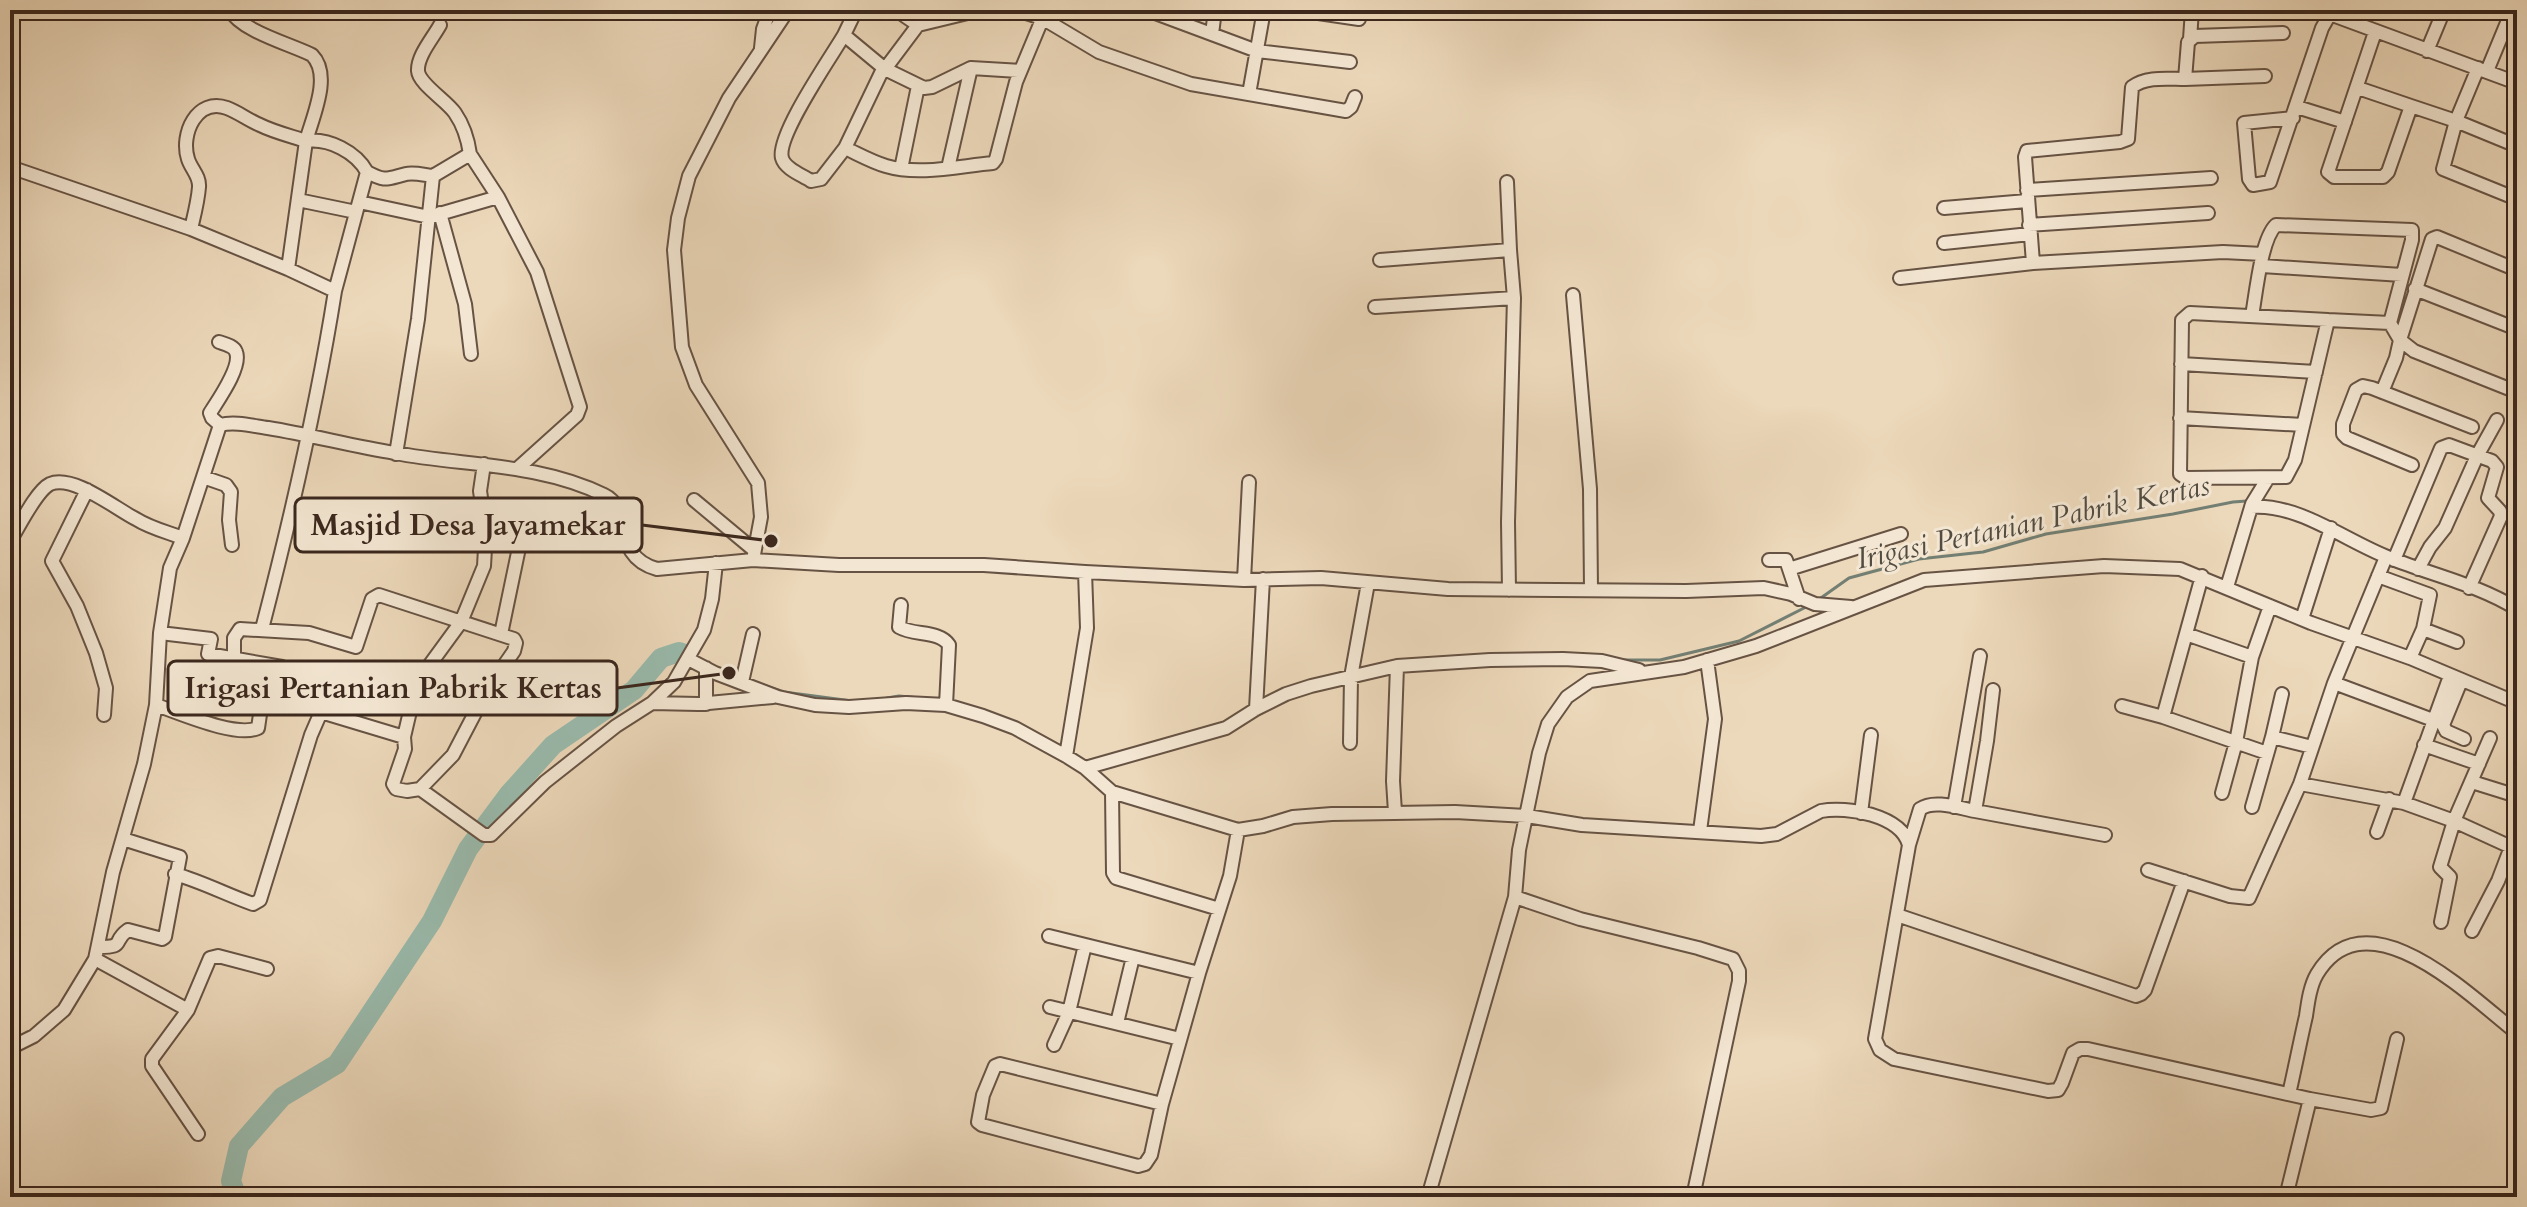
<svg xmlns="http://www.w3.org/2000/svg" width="2527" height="1207" viewBox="0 0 2527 1207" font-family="Cardo,serif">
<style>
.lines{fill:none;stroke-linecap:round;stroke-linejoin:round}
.stream{stroke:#737f73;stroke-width:3}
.river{stroke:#99baac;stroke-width:20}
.street-casing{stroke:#675344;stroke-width:16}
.street{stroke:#f3e6d2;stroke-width:12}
.labels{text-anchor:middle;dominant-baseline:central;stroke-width:6;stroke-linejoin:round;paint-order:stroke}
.water-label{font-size:30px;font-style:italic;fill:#524c41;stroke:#f3e6d2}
.leader{fill:none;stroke:#3b271d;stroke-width:3}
.callout-dot{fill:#3b271d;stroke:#f3e6d2;stroke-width:3}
.callout{fill:#f3e6d2;stroke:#3b271d;stroke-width:3}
.callout-label{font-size:30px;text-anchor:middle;font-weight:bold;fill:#3b271d}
</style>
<rect width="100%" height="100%" fill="#ecd8ba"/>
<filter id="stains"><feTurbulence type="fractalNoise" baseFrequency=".0025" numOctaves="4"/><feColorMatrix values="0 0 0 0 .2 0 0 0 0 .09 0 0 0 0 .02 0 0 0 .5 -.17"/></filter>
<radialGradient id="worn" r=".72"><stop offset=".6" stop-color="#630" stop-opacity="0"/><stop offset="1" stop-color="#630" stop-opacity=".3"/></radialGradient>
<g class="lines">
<path class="stream" d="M 1818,600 L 1849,578 L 1919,559 L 1983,552 L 2046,534 L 2173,514 L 2233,502 L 2247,501
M 1619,660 L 1660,660 L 1739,641 L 1808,606
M 757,683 L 784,692 L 852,701
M 887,698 L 899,696 L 919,698"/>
<path class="river" d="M 237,1197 L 231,1181 L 239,1146 L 282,1097 L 337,1064 L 432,921 L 468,849 L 509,794 L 553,745 L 634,690 L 661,658 L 679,652 L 685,654"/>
<defs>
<path id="street" d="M 896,10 L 918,25
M 980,10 L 918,25 L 885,69 L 881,73 L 845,148 L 821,179 L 811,181 C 802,175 785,169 782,158 C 776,136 831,57 844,35 L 885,69 L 924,88 L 932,87 L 971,68 L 1020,71
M 1016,10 L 1042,18 L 1099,52 L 1191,84 L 1346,111 L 1351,107 L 1355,97
M 1147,10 L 1257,51 L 1350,62
M 1298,10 L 1359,19 L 1360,10
M 1212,34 L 1215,10
M 844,35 L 856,10
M 2190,39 L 2192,10
M 761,48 L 763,29 L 770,10
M 2427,51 L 2444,10
M 2487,71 L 2511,13 L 2505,10
M 2185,79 L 2265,76
M 2358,88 L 2411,106 L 2388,172 L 2383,177 L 2334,177 L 2328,172 L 2375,32
M 1249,94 L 1264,10
M 2411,106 L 2456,121 L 2478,68
M 2297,107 L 2345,122
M 2293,118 L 2244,123 L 2249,179 L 2253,185 L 2270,182 L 2322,28 L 2330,14 L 2517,83
M 2517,146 L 2456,121 L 2443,169 L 2517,199
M 845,148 C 858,154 872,162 886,166 C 919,176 959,166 993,163 L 996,159 L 1016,82 L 1046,10
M 470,154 L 498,197 L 537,272 L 580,407 L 577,415 L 517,469
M 10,167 L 191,229 L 288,269 L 335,291 C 317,405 291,517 262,629
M 948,168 L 971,68
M 901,169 L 918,86
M 433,176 L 470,154 C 468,140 464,126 455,113 C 447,101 419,84 418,71 C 417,56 433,38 440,25
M 1507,182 L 1510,250
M 2027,190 L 2211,178
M 298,200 L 356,212
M 359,202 L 429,217 L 498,197
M 1944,208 L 2027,201
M 440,213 L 465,304 L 471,354
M 2029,225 L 2208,213
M 191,229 C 194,216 198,201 199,187 C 200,176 191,169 188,159 C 180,134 197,97 227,108 C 238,112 248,120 260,125 C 274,132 291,136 306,141 C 313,116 332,75 312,55 C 290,44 241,31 230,10
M 1944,243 L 2030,234
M 1380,260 L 1510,250 L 1514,298 L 1508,522 L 1509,590
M 2033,263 L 2025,157 L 2027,151 L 2120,142 L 2128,139 L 2132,87 C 2146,76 2168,79 2185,79 L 2188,42 L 2195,36 L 2283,33
M 2262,266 L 2402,275
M 288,269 L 306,141 C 329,138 356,152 367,172
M 1900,278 L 2033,263 L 2223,252 L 2263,254
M 2415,289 L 2517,329
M 335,291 L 367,172 C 386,182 386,179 406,174 C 414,172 424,175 433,176 L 418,319 L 396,454
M 1573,295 L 1590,489 L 1591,589
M 1375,307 L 1514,298
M 2190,313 L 2328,320 L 2295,460 L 2286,477 L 2186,478 L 2180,474 L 2182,320 Z
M 2252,316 C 2256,294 2261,239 2276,225 L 2412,230 L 2412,240 L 2390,323 L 2328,320
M 2390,323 L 2400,340 L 2432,239 L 2437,237 L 2517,270
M 219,342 C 225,344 234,346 236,352 C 242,367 218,400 210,413 L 212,418 L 220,425
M 2181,364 L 2316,372
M 2382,392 L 2396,358 L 2400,340 L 2414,351 L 2517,392
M 2180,418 L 2303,425
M 220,425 C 235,421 253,426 268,428 C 311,435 352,446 395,453 C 464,466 539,463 604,495 C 634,509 610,556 657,569 L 753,560 L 839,565 L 984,565 L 1085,572 L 1244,580 L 1321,578 L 1448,589 L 1686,591 L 1764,588 L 1791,594 L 1815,604 L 1851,607
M 484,464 L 480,491 L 486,531 L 484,566 L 461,622 L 423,674 L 411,707 L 404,737 L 405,749 L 393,784 L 396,789 L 407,791 L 420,789 L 484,835 L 491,835 L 545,782 L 616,726 L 652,703 L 674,682 L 704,630 L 712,599 L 716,563
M 2412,465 L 2347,438 L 2343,434 L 2343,424 L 2356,390 L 2363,386 L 2372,388 L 2472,427
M 203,477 L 226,485 L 231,492 L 229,520 L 232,545
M 87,490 L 52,561 L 77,606 L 96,653 L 106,688 L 104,715
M 694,500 L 754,550
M 2251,507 C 2299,503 2347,542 2390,558 C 2432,575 2479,585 2517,609
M 351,513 L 517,537 L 520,543 L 501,634
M 10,541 C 19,527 36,491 50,484 C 73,474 116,509 136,519 C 150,528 167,532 183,538
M 753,560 L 761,517 L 758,483 L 696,385 L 682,347 L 674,250 L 678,218 L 689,176 L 729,98 L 788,10
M 1769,560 L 1786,560 L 1799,599
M 2394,560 L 2441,448 L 2449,445 L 2492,461 L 2497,467 L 2488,498 L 2500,511 L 2501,516 L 2469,588
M 1789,569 L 1901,534
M 2418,569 L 2430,547 L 2445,528 L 2477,456 L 2497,420
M 2378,576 L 2430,595 L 2423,629 L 2410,658
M 1244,580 L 1249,482
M 2227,587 L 2252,504 L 2268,478
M 901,605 L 899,627 C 914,636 939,630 949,645 L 946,705
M 2302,619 L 2331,528
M 2423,629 L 2457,642
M 160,633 L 211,639 L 208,654 L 282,667 L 282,689 L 321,712 L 404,737
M 2186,634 L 2252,657 L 2236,742 L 2222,793
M 2252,657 L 2270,606
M 234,659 L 234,638 L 240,629 L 309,633 L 356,647 L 372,599 L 379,595 L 514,639 L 516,643 L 514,651 L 487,690 L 453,755 L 420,789
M 688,659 L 715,673 L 778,697 L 815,705 L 849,707 L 906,703 L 946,705 L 983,716 L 1015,728 L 1066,756 L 1085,768 L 1112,792 L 1238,830 L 1263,826 L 1293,817 L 1332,814 L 1455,812 L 1527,816 L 1582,825 L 1761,836 L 1777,834 L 1821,811 C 1847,806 1901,815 1909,845 L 1875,1039 L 1880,1050 L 1894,1059 L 2048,1091 L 2058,1090 L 2062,1083 L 2073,1053 L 2080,1049 L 2088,1049 L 2310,1099 L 2286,1197
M 2461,681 L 2443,725 L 2446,731 L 2464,739
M 742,682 L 753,634
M 2334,683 L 2386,557
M 1993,690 L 1987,741 L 1975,811 L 2105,835
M 652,703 L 698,704 L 773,697
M 706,704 L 706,668
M 156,705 C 180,713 236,738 258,728 L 264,687 L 282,689
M 2122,706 L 2163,717 L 2267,753
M 1256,709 L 1263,579
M 2163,717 L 2202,576
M 2272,737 L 2282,694
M 1350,743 L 1351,677 L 1368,583
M 2424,745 L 2479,764
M 1066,756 L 1087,628 L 1085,572
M 1085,768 L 1226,728 L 1256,709 L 1286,694 L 1311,686 L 1397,666 L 1490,660 L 1563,659 L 1602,661 L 1639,670
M 2472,782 L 2517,796
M 2300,784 L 2404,803 L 2454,821 L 2511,847 L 2517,829
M 1112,792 L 1113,873 L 1116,878 L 1219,909
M 2404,803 L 2450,676
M 1954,807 L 1980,656
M 2252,807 L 2272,737 L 2312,747
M 1395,812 L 1393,781 L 1397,666
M 1861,813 L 1871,735
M 1700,831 L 1715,719 L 1707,660
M 2377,832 L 2389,799
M 1909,845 L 1920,809 C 1934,799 1959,808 1975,811
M 2148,870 L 2230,896 L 2249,898 L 2300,784 L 2334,683 L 2433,720
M 175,874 C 203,882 227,895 253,904 L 260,900 L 311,735 L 321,712
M 1897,915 L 2136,996 L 2141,994 L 2145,990 L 2184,881
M 2441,922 L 2450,877 L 2440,867 L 2454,821 L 2490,738
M 2472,931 L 2498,881 L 2511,847 L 2517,849
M 1049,936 L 1199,973
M 98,947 C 127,947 111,942 128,930 L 162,939 L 165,937 L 180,857 L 123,839
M 2517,957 L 2517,956
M 95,959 L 188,1010 L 152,1059 L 152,1066 L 198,1134
M 1050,1007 L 1180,1039
M 188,1010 L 210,958 L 218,956 L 267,969
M 1117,1023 L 1133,957
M 1054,1045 L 1069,1012 L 1085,945
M 10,1048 L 34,1036 L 64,1010 L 95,959 L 113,872 L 144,764 L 156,705 L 160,633 L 170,568 L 183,538 L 220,425
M 2289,1094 C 2295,1068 2300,1042 2306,1016 C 2308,1002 2310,986 2317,974 C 2367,892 2471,997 2517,1033
M 2310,1099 L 2371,1110 L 2381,1108 L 2397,1039
M 1162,1104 L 1000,1064 L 995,1066 L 983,1095 L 978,1122 L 982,1125 L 1138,1166 L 1145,1164 L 1151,1155 L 1162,1104 L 1199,973 L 1230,876 L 1238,830
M 1428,1197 L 1515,897
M 1693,1197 L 1739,981 L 1739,971 L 1733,959 L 1698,948 L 1580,919 L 1515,897 L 1519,850 L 1539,753 L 1548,724 L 1567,697 L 1590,681 L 1684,667 L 1756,646 L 1924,580 L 2104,566 L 2180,569 L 2311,623 L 2410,658 L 2517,703"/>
</defs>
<use href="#street" class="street-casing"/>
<use href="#street" class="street"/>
</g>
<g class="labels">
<g class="water-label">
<text transform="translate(2033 522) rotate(-12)">Irigasi Pertanian Pabrik Kertas</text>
</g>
</g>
<path class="leader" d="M771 541L642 525M729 673L617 688"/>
<g class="callout-dot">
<circle cx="771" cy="541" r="8"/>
<circle cx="729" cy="673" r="8"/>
</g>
<g class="callout">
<rect x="295" y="498" width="347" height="54" rx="8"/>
<rect x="168" y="661" width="449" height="54" rx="8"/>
</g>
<g class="callout-label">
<text x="468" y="535">Masjid Desa Jayamekar</text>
<text x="393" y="698">Irigasi Pertanian Pabrik Kertas</text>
</g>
<rect width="2527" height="1207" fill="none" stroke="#ecd8ba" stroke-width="40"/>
<rect x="12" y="12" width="2503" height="1183" fill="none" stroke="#3b271d" stroke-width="4"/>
<rect x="20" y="20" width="2487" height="1167" fill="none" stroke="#3b271d" stroke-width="2"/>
<rect width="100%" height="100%" filter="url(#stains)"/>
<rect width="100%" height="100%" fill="url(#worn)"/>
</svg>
